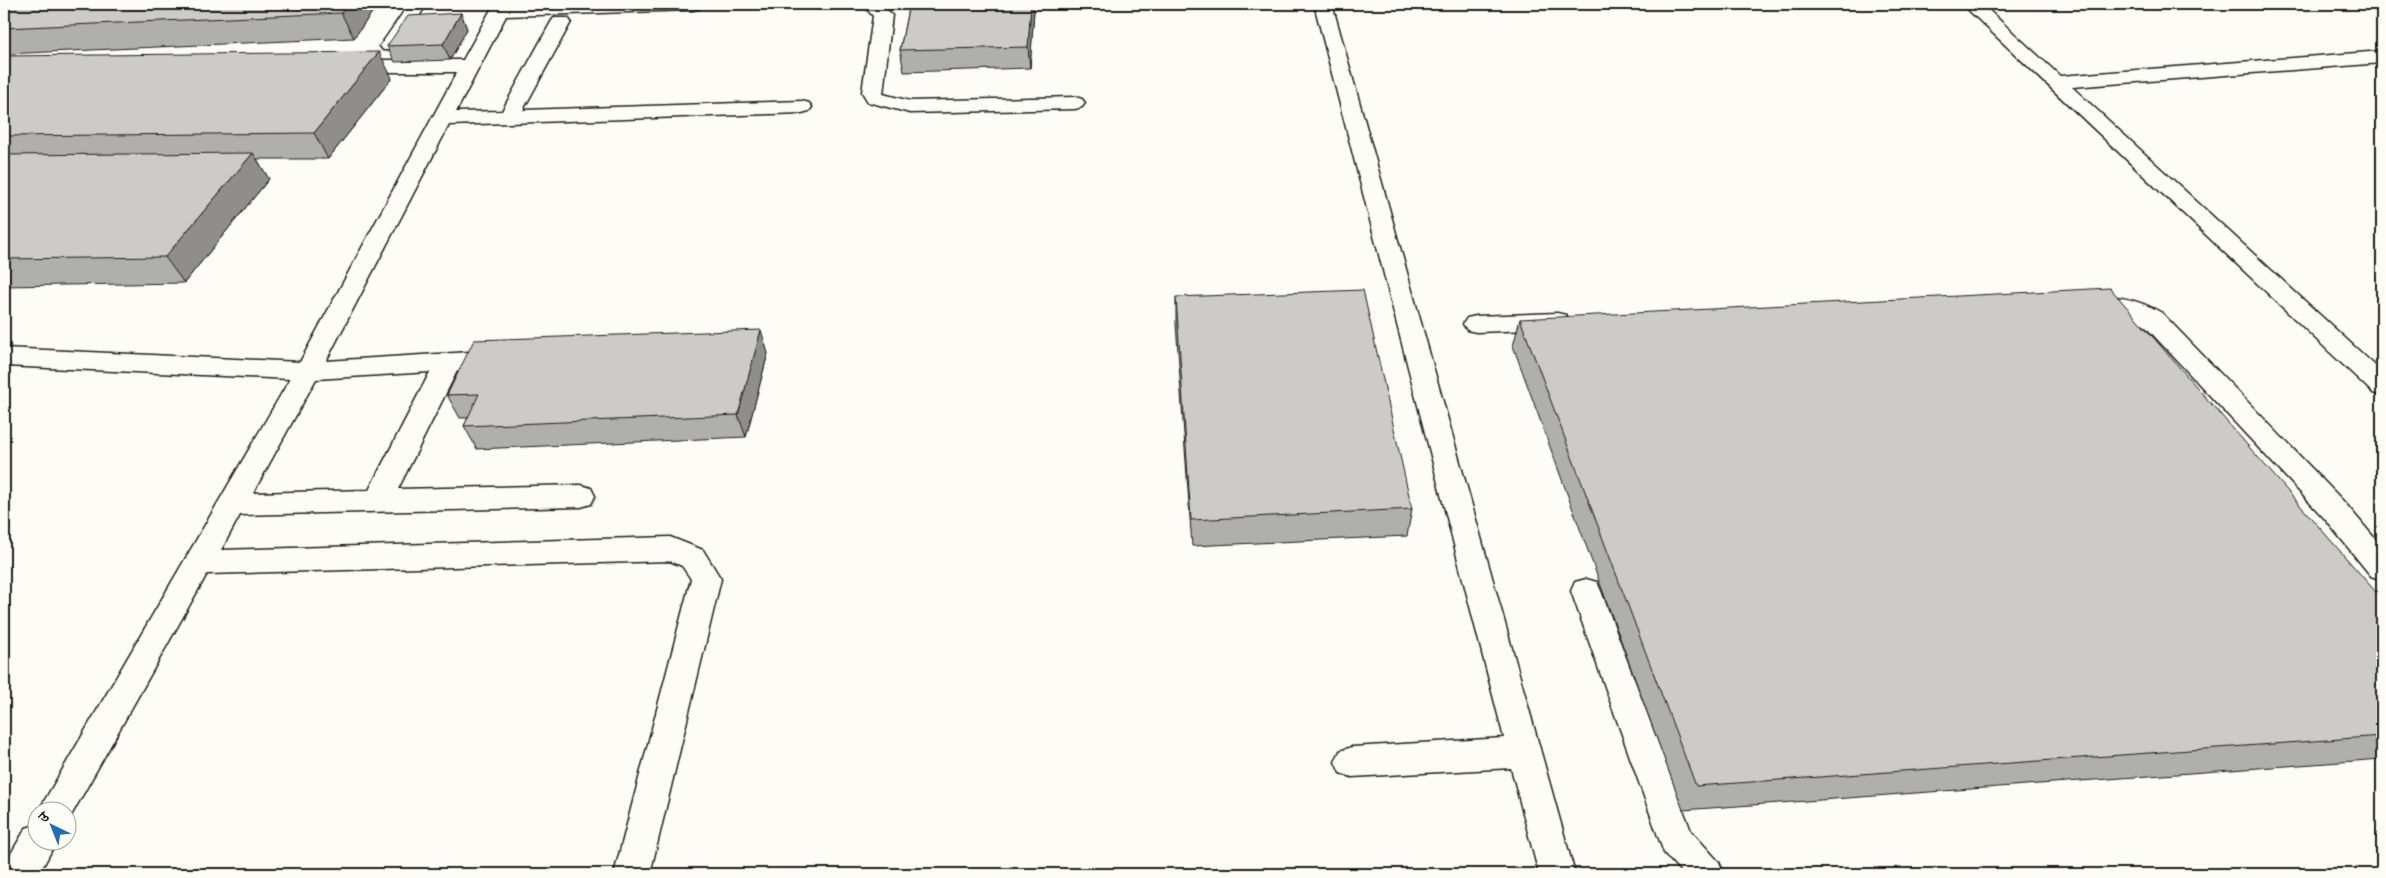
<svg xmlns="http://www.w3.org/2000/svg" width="2386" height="878" viewBox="0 0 2386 878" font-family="Dekko,'Playpen Sans Deva',sans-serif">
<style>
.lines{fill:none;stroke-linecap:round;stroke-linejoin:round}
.service-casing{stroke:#1c1c1c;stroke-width:3}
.service{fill:#fdfcf7;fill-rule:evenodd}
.wall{fill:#afafac;stroke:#1c1c1c}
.shaded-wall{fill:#8f8e8c;stroke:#1c1c1c}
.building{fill:#cccbc8;stroke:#1c1c1c}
</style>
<rect width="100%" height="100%" fill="#fdfcf7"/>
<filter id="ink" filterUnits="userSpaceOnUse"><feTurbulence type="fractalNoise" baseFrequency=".02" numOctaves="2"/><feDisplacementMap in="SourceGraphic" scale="10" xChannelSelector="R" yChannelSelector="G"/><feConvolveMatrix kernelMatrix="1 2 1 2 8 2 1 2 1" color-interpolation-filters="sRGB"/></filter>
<g filter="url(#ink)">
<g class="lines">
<defs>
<path id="service" d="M 409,4 L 427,4 L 397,50 L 383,50 L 380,46 Z
M 494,4 L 702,4 L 700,8 L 693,10 L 506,16 L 456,112 L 502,111 L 551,22 L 554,18 L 568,18 L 571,22 L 523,110 L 802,101 L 809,103 L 812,107 L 809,111 L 802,113 L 449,125 L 326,361 L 502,350 L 511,353 L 515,359 L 511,365 L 457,371 L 398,489 L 581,485 L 591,488 L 595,496 L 591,504 L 581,507 L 240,515 L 221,550 L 670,537 L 703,550 L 721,579 L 650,874 L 614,874 L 691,579 L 682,566 L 670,561 L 207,574 L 68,821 L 68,810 L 39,810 L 290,379 L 4,366 L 4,348 L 300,362 L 457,72 L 350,72 L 343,70 L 340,66 L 343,62 L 350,60 L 463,60 ZM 430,372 L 369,490 L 253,493 L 316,379 Z
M 862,4 L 882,4 L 892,15 L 883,94 L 910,101 L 1075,97 L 1082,99 L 1085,103 L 1082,107 L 1075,109 L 910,113 L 868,102 L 862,92 L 873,16 Z
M 1314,4 L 1332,4 L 1575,874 L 1539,874 L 1511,768 L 1352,777 L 1340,773 L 1335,762 L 1340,751 L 1352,747 L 1504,738 Z
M 1962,4 L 1982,4 L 2060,76 L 2382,51 L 2382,63 L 2072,87 L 2382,372 L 2382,396 L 2373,393 Z
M 2368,4 L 2382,4 L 2382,13 L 2370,8 Z
M 2087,296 C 2115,295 2138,299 2162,313 L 2345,503 L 2382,547 L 2382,580 L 2371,576 L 2325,519 L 2144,325 L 2122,313 L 2078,310 L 2075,304 L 2078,298 Z
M 1557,313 L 1566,315 L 1570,321 L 1566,327 L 1557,329 L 1476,332 L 1467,330 L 1463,324 L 1467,318 L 1476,316 Z
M 1586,579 L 1597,582 L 1601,591 L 1691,831 L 1719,862 L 1724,874 L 1683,874 L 1664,853 L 1571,591 L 1575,582 Z
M 38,824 L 38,840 L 57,840 L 39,874 L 4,874 L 6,862 L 26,828 Z"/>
</defs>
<use href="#service" class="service-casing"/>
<use href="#service" class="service"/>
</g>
<path class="wall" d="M 378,4 L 354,38 L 4,54 L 4,9 Z
M 909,4 L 1033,4 L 1034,10 L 1030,68 L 904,72 L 900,50 Z
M 461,13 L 467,29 L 450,60 L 395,62 L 387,46 Z
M 4,56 L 392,78 L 328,159 L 257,159 L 269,179 L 184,283 L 4,286 Z
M 1176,297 L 1412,509 L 1407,536 L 1192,546 L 1176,324 Z
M 1520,319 L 2382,599 L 2382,759 L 1683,810 L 1513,346 Z
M 768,353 L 746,437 L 477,449 L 464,426 L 468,418 L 460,418 L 447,395 Z"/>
<path class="shaded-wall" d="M 348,4 L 378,4 L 354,38 L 341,13 Z
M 1031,4 L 1033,4 L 1034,10 L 1030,68 L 1028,47 Z
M 461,13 L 467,29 L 450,60 L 443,44 Z
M 379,52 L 392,78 L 328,159 L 314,133 Z
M 253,153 L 269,179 L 184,283 L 165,257 Z
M 761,330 L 768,353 L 746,437 L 738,415 Z"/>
<path class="building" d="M 10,4 L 348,4 L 341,13 L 4,28 L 4,9 Z
M 909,4 L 1031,4 L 1028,47 L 900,50 Z
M 461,13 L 443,44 L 387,46 L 408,16 Z
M 379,52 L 314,133 L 4,136 L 4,56 Z
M 253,153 L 165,257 L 4,259 L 4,155 Z
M 2110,288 L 2382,599 L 2382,736 L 1696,786 L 1520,319 Z
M 1363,290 L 1412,509 L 1191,520 L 1176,297 Z
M 761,330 L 738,415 L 464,426 L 479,394 L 447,395 L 474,340 Z"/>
</g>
<rect width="2386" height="878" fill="none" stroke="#fdfcf7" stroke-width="20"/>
<rect x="10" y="10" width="2366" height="858" fill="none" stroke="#1c1c1c" stroke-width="2" filter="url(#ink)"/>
<g transform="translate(52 826) rotate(317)"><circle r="24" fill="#fdfcf7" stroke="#a3a29f"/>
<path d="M0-4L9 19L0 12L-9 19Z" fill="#1f6fb2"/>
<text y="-8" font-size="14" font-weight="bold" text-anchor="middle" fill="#1c1c1c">उ</text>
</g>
</svg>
